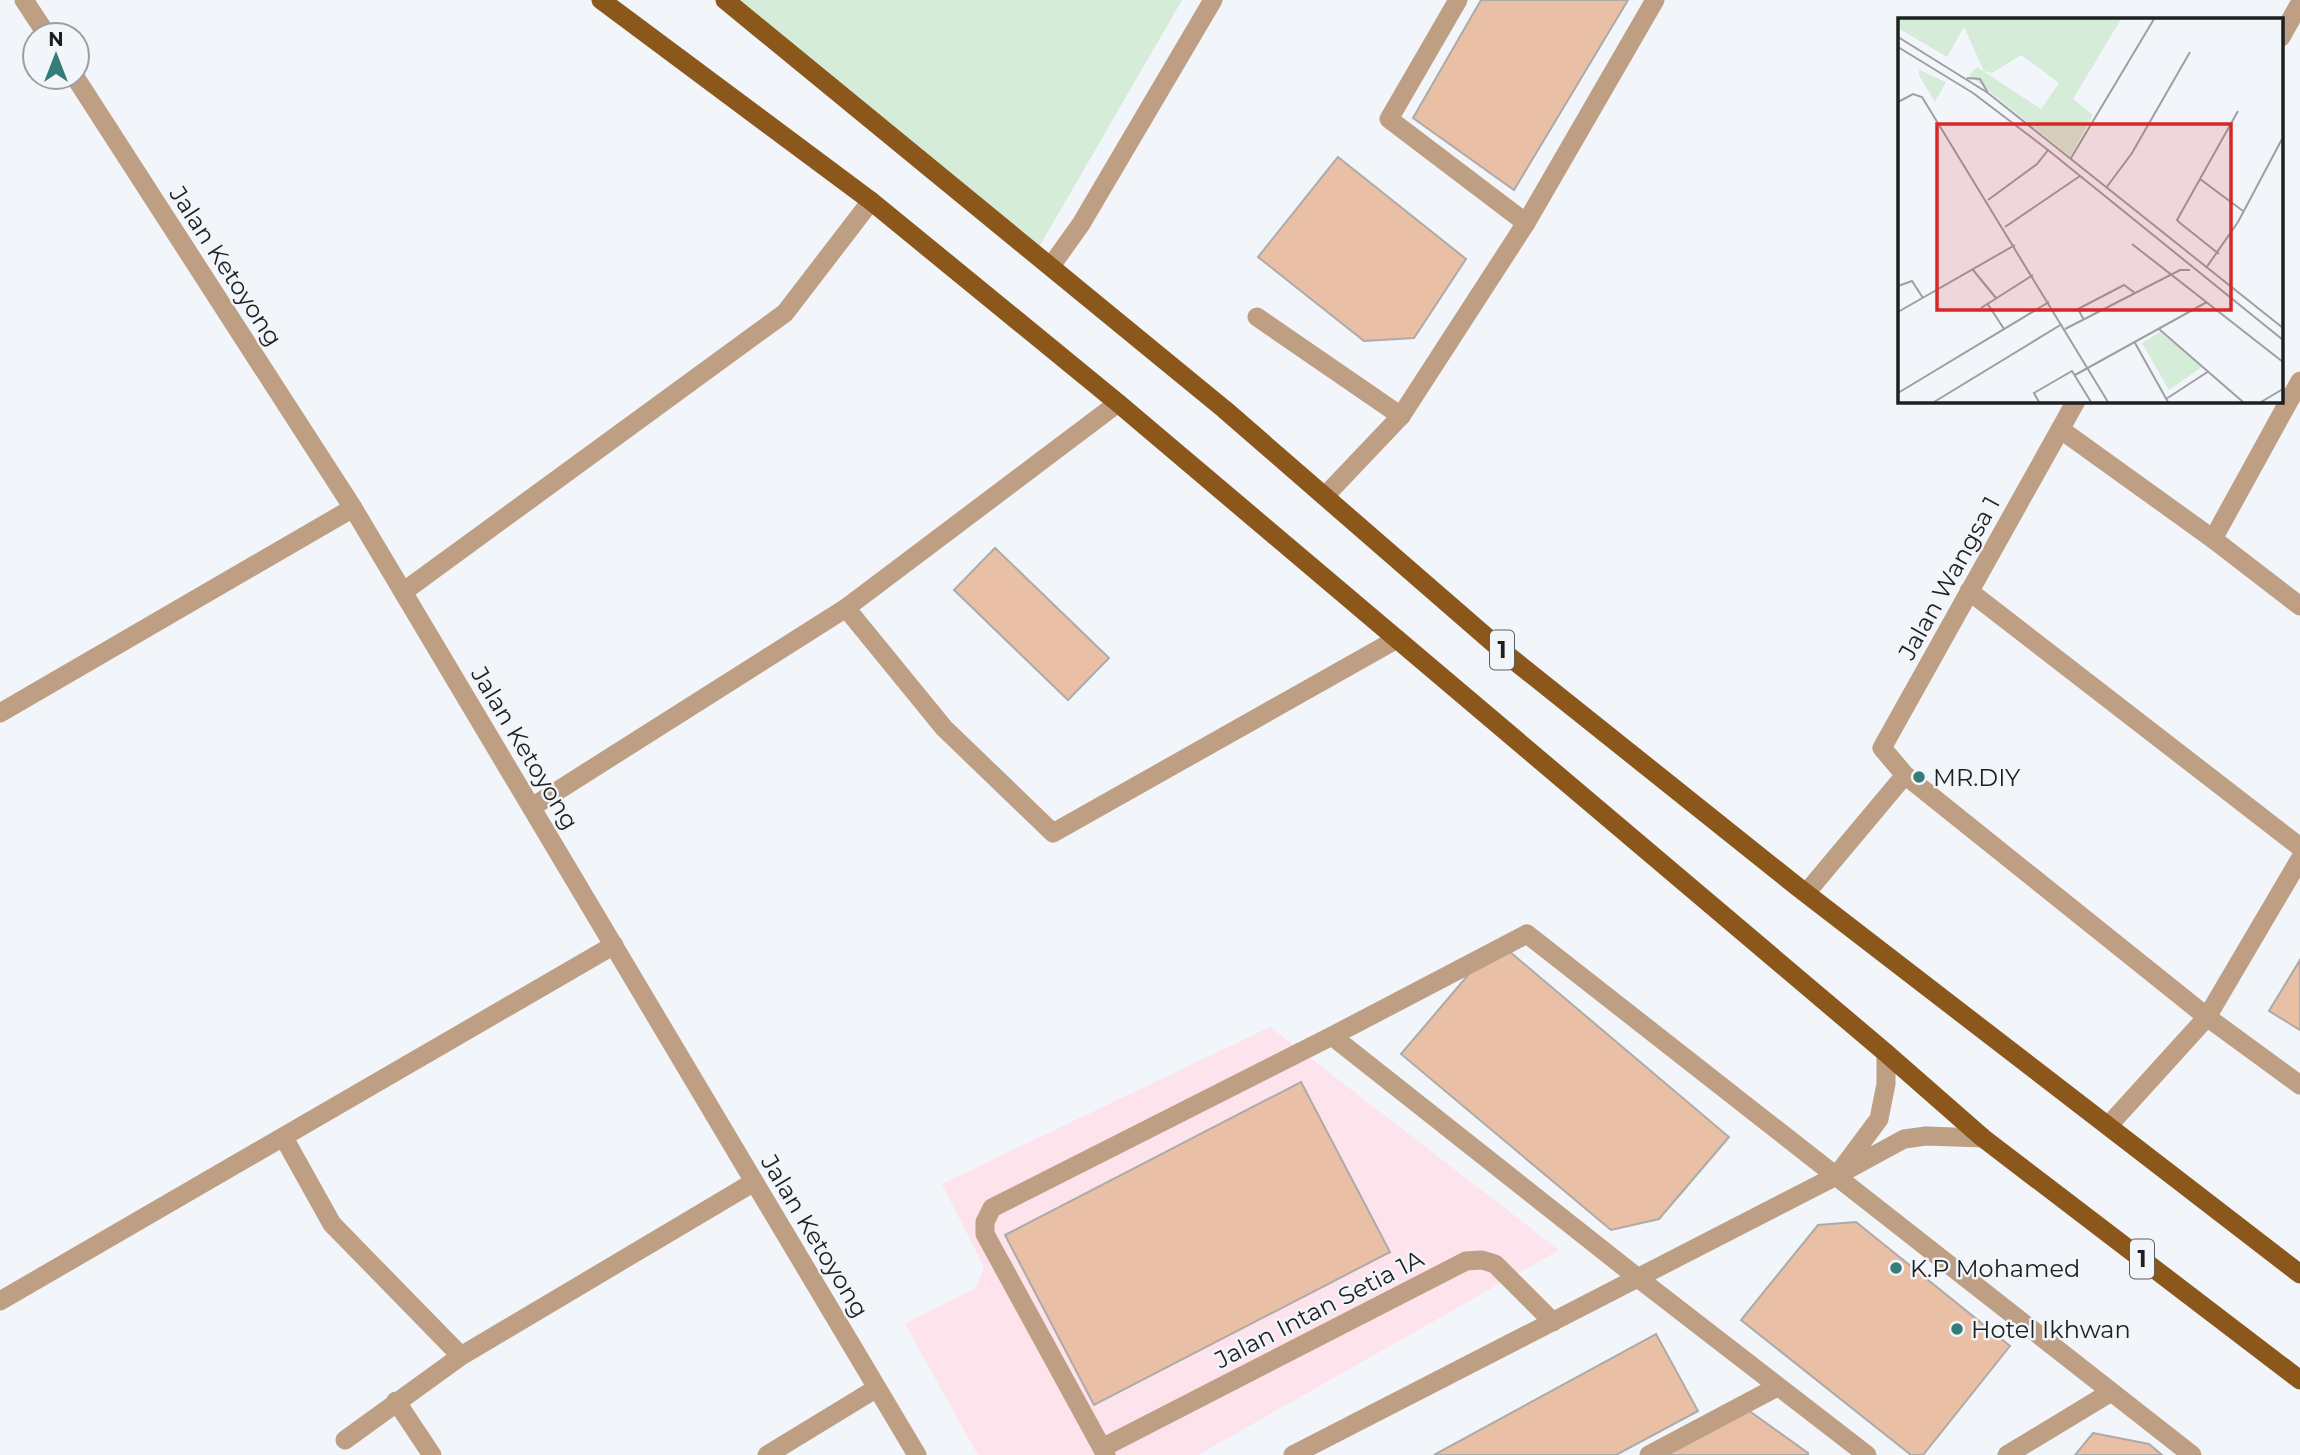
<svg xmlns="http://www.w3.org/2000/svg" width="2300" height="1455" viewBox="0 0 2300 1455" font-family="Montserrat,sans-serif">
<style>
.commercial{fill:#fde3eb}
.green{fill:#d5ecd8}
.building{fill:#e9c0a6;stroke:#aeaaa7;stroke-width:2}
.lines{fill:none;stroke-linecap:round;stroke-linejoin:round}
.service{stroke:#be9f83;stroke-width:19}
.minor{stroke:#be9f83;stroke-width:19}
.tertiary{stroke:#be9f83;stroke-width:19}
.primary{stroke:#8c571a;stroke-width:19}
.poi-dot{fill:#357d78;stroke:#f2f5f9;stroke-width:2.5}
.labels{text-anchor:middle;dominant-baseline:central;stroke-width:5;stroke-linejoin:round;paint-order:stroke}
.shield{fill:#f2f5f9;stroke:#5e5f61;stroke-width:2}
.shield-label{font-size:23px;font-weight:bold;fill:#1e1f20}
.street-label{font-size:24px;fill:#1e1f20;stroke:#f2f5f9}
.poi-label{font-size:24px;fill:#1e1f20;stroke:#f2f5f9;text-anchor:start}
.inset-road{fill:none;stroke:#9d9fa2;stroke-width:2}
.view{fill:#d62828;fill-opacity:0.15;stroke:#d62828;stroke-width:3.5}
.inset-edge{fill:none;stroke:#1e1f20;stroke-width:3.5}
</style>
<rect width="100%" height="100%" fill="#f2f5f9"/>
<path class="commercial" d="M 1270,1027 L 1559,1250 L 1198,1455 L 978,1455 L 905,1324 L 976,1288 L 984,1267 L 942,1184 Z"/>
<path class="green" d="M 733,0 L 1182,0 L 1039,247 Z"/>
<path class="building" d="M 1481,0 L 1628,0 L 1514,190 L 1413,118 Z
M 1338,157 L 1466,259 L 1414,338 L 1364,341 L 1258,257 Z
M 995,548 L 1109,658 L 1068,700 L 954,590 Z
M 1497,941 L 1729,1137 L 1659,1219 L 1611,1230 L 1401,1054 Z
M 2300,960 L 2300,1030 L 2269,1011 Z
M 1301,1082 L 1390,1252 L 1094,1405 L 1005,1235 Z
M 1856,1222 L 2010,1346 L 1923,1455 L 1911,1455 L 1741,1320 L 1818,1225 Z
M 1656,1334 L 1698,1411 L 1616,1455 L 1434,1455 Z
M 1748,1410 L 1808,1453 L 1808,1455 L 1666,1455 Z
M 2093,1433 L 2149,1444 L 2162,1455 L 2075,1455 Z"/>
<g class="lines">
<path class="service" d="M 1458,0 L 1389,119 L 1526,223
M 1257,317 L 1401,416
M 2213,539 L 2300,381
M 1969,591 L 2300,847
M 846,608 L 944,728 L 1053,833 L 1397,639
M 0,713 L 353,508
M 2207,1017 L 2300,1085
M 1332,1036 L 1638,1278 L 1867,1455
M 1102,1448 L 985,1234 L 985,1222 L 992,1208 L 1332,1036 L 1527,934
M 1649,1455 L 1777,1387"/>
<path class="minor" d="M 24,0 L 47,35
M 2281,37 L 2300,3
M 75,77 L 353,508 L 917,1455
M 1051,266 L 1081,224 L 1213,0
M 2076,401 L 1882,748 L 1905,775 L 2207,1017
M 2060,429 L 2213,539 L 2300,606
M 1325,496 L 1401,416 L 1526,223 L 1655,0
M 403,592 L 785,313 L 871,201
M 532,807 L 846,608 L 1118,403
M 1807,892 L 1905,775
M 1527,934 L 2192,1455
M 2109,1125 L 2207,1017 L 2300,859
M 284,1138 L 332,1224 L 461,1356
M 0,1301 L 614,945
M 396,1401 L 432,1455
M 345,1440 L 461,1356 L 754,1182
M 767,1455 L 877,1388
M 1106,1455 L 1102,1448 L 1466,1261 L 1482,1260 L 1495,1264 L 1553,1322
M 2007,1455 L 2111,1392"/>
<path class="tertiary" d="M 1841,1170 L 1879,1119 L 1886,1084 L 1886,1053
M 1293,1455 L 1836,1176 L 1904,1139 L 1926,1136 L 1983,1138"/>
<path class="primary" d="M 601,0 L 871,201 L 1118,403 L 1886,1053 L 1983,1138 L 2300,1380
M 725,0 L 1224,409 L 1506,654 L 1799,888 L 2300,1274"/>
</g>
<g class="poi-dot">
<circle cx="1919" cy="777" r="7"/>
<circle cx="1896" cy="1268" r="7"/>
<circle cx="1957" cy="1329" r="7"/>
</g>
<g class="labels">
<g class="shield">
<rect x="1490" y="630.5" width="24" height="39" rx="5"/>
<rect x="2130" y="1239.5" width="24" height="39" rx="5"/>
</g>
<g class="shield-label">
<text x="1502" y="650">1</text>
<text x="2142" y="1259">1</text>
</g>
<g class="street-label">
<text transform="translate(226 266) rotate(57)">Jalan Ketoyong</text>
<text transform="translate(1949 578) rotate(-61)">Jalan Wangsa 1</text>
<text transform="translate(525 748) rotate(59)">Jalan Ketoyong</text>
<text transform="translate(815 1236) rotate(59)">Jalan Ketoyong</text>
<text transform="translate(1319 1309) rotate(-27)">Jalan Intan Setia 1A</text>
</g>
<g class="poi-label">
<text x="1933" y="777">MR.DIY</text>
<text x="1910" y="1268">K.P Mohamed</text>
<text x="1971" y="1329">Hotel Ikhwan</text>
</g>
</g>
<g transform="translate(1898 18)">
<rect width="385" height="385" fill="#f2f5f9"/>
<path d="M 0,1 L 223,1 L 175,81 L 195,97 L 172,138 L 71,57 L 79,49 L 143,91 L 161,65 L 123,37 L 94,55 L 86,53 L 66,9 L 49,39 L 0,10 ZM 21,52 L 48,64 L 37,84 L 21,57 ZM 262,314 L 304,349 L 271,372 L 244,325 Z" fill="#d5ecd8"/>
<path class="inset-road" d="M 0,19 L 90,75 L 385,310M 0,29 L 75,75 L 150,132 L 385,322M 69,60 L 82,61 L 90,75M 0,84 L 15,76 L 24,79 L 210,384M 173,140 L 256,1M 302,161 L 345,193M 208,170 L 234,135 L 292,34M 90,182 L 139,146 L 150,132M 282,205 L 279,202 L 340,93M 282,205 L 321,236M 107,209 L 182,158M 234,226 L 385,344M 308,250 L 340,204 L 384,121M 75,252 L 98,280M 0,268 L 14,263 L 25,280M 89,285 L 106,311M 83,290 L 135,257M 0,294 L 117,227M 186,302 L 180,291 L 226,267 L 237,275M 167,311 L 282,252 L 292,252M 261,311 L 345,384M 237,325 L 270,384M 177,357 L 309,284M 0,375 L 151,284M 268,381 L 311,353M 36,384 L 164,306M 141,384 L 136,375 L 174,353 L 193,384M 363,384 L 385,371"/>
<path class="view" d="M 39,106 L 333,106 L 333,292 L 39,292 Z"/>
<rect width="385" height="385" class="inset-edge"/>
</g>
<g transform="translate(56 56)"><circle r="33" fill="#f2f5f9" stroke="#9d9fa2" stroke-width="2"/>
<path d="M0-5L12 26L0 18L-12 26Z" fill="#357d78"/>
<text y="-10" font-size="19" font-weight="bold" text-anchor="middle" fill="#1e1f20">N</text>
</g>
</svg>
